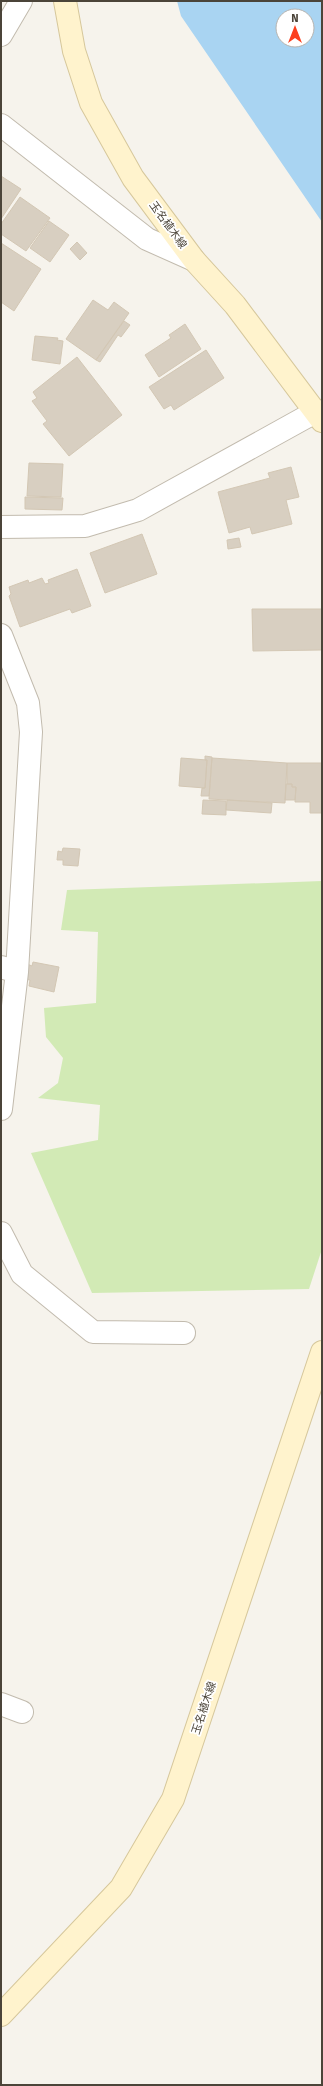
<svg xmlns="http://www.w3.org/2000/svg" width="323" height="2086" viewBox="0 0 323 2086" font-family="'Fira Sans','Noto Sans JP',sans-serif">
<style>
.green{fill:#d2eab5}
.water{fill:#a9d4f2;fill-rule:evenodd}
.building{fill:#d8cfc1;stroke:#d3c7b4}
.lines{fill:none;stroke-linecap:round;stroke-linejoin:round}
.minor-casing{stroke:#c2bbae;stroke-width:24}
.secondary-casing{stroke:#d6c79b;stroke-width:24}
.minor{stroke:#fff;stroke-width:22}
.secondary{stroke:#fff3cd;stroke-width:22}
.labels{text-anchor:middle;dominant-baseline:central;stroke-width:3.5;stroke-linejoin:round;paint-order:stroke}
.street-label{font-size:11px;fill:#4b4439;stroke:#fff}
</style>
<rect width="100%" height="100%" fill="#f6f3ec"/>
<path class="green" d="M 322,881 L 322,1249 L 309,1289 L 92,1293 L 31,1153 L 98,1140 L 100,1105 L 38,1098 L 58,1083 L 63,1058 L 46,1037 L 44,1008 L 96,1003 L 98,932 L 61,930 L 67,890 Z"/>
<path class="water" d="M 177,1 L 322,1 L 322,222 L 181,16 ZM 283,16 L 307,16 L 307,40 L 283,40 Z"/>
<path class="building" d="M 1,176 L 21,189 L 1,219 Z
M 20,197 L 50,218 L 26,251 L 1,234 L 1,224 Z
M 49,221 L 69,235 L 50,262 L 30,248 Z
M 77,242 L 87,253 L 80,260 L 70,249 Z
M 1,243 L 41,269 L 14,311 L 1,302 Z
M 93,300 L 108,310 L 114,302 L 129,313 L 96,360 L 66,339 Z
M 124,321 L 130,325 L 121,337 L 118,335 L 100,362 L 96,360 Z
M 185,324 L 201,349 L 159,377 L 145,355 L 171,338 L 169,335 Z
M 35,336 L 58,338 L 57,340 L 63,341 L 60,364 L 32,360 Z
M 206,350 L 224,378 L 174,410 L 171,405 L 164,409 L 149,387 Z
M 77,357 L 122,415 L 69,456 L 43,424 L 47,421 L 32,401 L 37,398 L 33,392 Z
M 29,463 L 63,464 L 61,497 L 27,496 Z
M 291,467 L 299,497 L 286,500 L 292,524 L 252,534 L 250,527 L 229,533 L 218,492 L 270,478 L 268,473 Z
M 25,497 L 63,498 L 62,510 L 25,509 Z
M 142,534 L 157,574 L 105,593 L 90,553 Z
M 239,538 L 241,547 L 228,549 L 227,540 Z
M 77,569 L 91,606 L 72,613 L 70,609 L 20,627 L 9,596 L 11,594 L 9,587 L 28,580 L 29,583 L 42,578 L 45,584 L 49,583 L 48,580 Z
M 252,609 L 322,609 L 322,650 L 253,651 Z
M 205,756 L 212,757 L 209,796 L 201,796 L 202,788 L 205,788 L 207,760 L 205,760 Z
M 181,758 L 207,760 L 205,788 L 179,786 Z
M 212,758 L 287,763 L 285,803 L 209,799 Z
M 287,763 L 322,763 L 322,813 L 310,813 L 310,802 L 295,802 L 296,787 L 292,787 L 292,784 L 287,784 Z
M 286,784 L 292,784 L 292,787 L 296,787 L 295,800 L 285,800 Z
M 203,800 L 226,801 L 226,815 L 202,814 Z
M 227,800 L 272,803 L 271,813 L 226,810 Z
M 63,848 L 80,849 L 78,866 L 63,865 L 63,860 L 57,860 L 58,851 L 62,852 Z
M 33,962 L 59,967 L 54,992 L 29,986 L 30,980 L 24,979 L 27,964 L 32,966 Z"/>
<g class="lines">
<defs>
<path id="minor" d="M 1,35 L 21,1
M 1,125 L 147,239 L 194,260
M 1,527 L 85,526 L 138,510 L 317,411
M 1,635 L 28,703 L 31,732 L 17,972
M 1,967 L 17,972 L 1,1109
M 1,1233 L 22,1274 L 93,1332 L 184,1333
M 1,1704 L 22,1712"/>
<path id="secondary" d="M 65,1 L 74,51 L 91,103 L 133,178 L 194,260 L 235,305 L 322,421
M 1,2015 L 121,1888 L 173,1799 L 322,1352"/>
</defs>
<use href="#minor" class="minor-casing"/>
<use href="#secondary" class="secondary-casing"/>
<use href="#minor" class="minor"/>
<use href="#secondary" class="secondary"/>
</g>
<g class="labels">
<g class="street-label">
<text transform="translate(168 225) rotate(54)">玉名植木線</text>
<text transform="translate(204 1708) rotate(-72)">玉名植木線</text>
</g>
</g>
<rect width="323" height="2086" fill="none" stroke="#4b4439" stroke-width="4"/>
<g transform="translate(295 28)"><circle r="19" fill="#ffffff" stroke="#b7b4b0"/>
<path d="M0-3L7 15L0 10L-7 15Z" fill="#fc3f1d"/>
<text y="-6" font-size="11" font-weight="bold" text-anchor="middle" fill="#4b4439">N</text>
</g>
</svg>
